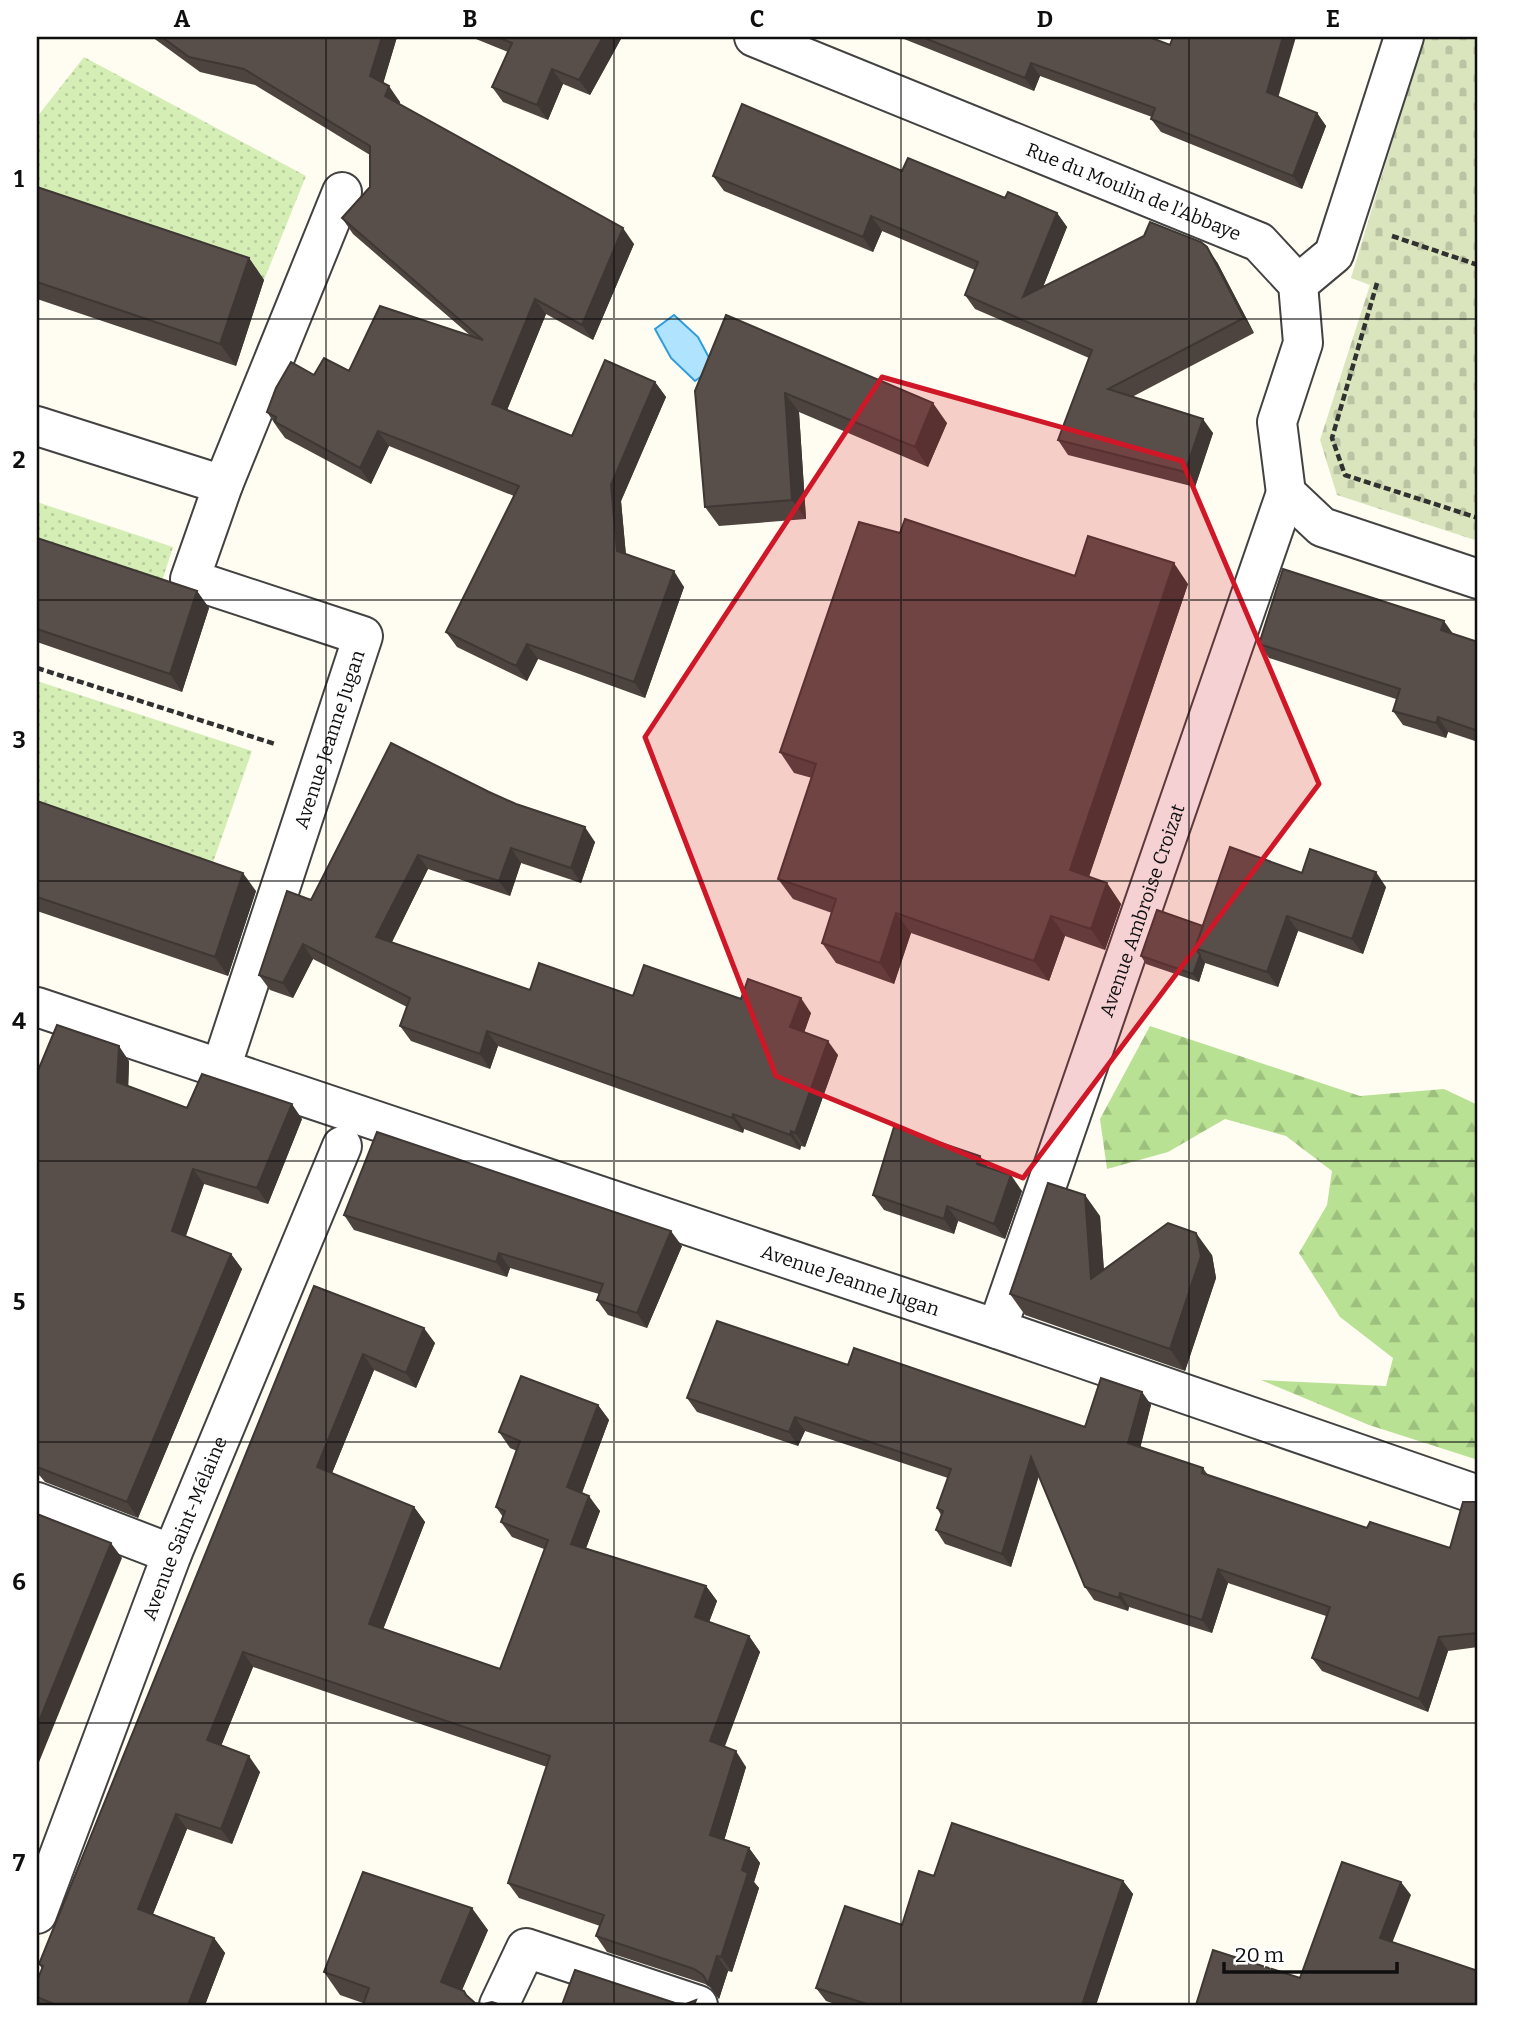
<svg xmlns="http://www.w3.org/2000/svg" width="1515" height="2042" viewBox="0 0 1515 2042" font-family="Bitter,serif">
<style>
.forest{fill:url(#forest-firs)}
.cemetery{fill:url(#cemetery-stones)}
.garden{fill:url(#garden-dots)}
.water{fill:#b0e3fd;stroke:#2f9ddc;stroke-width:2}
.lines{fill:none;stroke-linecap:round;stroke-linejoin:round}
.minor-casing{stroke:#424242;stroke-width:42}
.path{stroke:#313131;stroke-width:4.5;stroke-dasharray:7 3.5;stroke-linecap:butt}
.minor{stroke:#fff;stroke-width:38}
.wall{fill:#4d4440}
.shaded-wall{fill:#3e3734}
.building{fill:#594f4a;stroke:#3e3734;stroke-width:2}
.marked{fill:#cf1727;fill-opacity:0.2;stroke:#cf1727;stroke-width:5;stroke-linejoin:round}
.grid{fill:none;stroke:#0f0f0f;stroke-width:2;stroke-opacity:0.55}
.labels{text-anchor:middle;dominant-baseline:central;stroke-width:7;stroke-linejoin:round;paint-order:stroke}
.street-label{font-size:19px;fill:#0f0f0f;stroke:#fff}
.neatline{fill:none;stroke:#0f0f0f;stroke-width:2.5}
.grid-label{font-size:23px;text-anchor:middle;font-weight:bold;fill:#0f0f0f}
</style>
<defs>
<pattern id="forest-firs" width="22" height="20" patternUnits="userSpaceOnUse" patternTransform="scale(1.75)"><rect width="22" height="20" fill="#b9e193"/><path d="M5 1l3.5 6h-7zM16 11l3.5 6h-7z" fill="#9ec07e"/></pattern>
<pattern id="cemetery-stones" width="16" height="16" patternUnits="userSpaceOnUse" patternTransform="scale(1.75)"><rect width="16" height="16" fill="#dae5be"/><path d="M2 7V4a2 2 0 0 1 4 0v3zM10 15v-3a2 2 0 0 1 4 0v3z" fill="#bac3a2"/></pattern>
<pattern id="garden-dots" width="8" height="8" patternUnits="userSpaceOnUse" patternTransform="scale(1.75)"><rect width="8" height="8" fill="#d5eeb6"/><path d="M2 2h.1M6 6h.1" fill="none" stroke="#b6cb9b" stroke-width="1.8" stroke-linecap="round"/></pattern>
</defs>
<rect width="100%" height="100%" fill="#fffcf1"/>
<path class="forest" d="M 1150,1026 L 1360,1096 L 1444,1089 L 1478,1105 L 1478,1460 L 1369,1425 L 1261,1380 L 1386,1386 L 1393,1358 L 1340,1317 L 1299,1253 L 1327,1205 L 1332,1171 L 1286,1136 L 1225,1119 L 1168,1152 L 1107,1169 L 1100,1119 Z"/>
<path class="cemetery" d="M 1424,37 L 1478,37 L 1478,541 L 1337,495 L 1320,440 L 1370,285 L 1351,278 Z"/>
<path class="garden" d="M 84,57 L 306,176 L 264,280 L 37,204 L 37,117 Z
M 37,502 L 173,547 L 159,590 L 37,550 Z
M 37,681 L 252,751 L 209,874 L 37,814 Z"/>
<path class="water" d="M 674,315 L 698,337 L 714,367 L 695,381 L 671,358 L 655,329 Z"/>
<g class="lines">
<defs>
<g id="minor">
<path id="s1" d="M 754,37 L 1259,242 L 1298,284 L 1303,343 L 1277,422 L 1286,493 L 1322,527 L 1478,579"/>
<path d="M 1298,284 L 1334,254 L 1404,37"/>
<path d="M 37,426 L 223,485"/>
<path id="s2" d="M 37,1007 L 997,1329 L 1478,1495"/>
<path id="s3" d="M 221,1068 L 363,636 L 190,579 L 223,485 L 342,192"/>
<path id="s4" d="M 997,1329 L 1286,493"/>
<path d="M 37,1502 L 172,1554"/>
<path id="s5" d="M 37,1914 L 172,1554 L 342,1146"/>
<path d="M 499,2005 L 526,1948 L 698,2005"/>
</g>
</defs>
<use href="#minor" class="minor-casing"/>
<path class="path" d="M 1392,236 L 1478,265
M 1377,283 L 1332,438 L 1345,475 L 1478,518
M 37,668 L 275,744"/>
<use href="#minor" class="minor"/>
</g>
<path class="wall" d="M 152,37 L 397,37 L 383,83 L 400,102 L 399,104 L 634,244 L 593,340 L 546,314 L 507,410 L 572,436 L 655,382 L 666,397 L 621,501 L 626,555 L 684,587 L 645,698 L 538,659 L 527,681 L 457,647 L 446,632 L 514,496 L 389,446 L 371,484 L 285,438 L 277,427 L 267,412 L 314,375 L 349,371 L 472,337 L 353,234 L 342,218 L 370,187 L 370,155 L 255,85 L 200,72 Z
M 471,37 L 622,37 L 590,95 L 563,84 L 548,120 L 503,102 L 492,87 L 508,52 Z
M 899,37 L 1149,37 L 1278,97 L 1317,113 L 1326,126 L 1302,189 L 1161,132 L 1151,119 L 1152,117 L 1040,76 L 1034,91 Z
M 902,171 L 1005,198 L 1057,213 L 1067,227 L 1043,287 L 1217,262 L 1254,333 L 1132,397 L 1213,433 L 1195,487 L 1068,455 L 1058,440 L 1089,358 L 975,309 L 965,295 L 975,270 L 882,231 L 873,252 L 724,191 L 713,176 Z
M 37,187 L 249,258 L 264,280 L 236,366 L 37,299 Z
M 726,315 L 947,423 L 928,467 L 799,412 L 806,519 L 719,526 L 705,507 Z
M 900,533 L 1075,576 L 1188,584 L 1089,877 L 1107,883 L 1121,904 L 1105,950 L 1065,936 L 1049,981 L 911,933 L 894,984 L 836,963 L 822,943 L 832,913 L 793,899 L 778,879 L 812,778 L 794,773 L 780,752 Z
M 37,538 L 197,591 L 209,608 L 182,692 L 37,642 Z
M 1452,633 L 1478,642 L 1478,742 L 1448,732 L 1446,738 L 1403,725 L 1393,711 L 1396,699 L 1269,658 L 1259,644 Z
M 489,792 L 595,842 L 581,883 L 521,863 L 510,896 L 428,869 L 392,942 L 530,990 L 633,996 L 741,999 L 811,1013 L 804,1032 L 838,1055 L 805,1147 L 801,1146 L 800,1150 L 744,1129 L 743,1133 L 498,1046 L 490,1069 L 411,1041 L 400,1026 L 407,1007 L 313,959 L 293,998 L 270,990 L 259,975 L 311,900 Z
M 37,801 L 256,891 L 228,976 L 37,911 Z
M 1386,887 L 1363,954 L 1298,931 L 1278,987 L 1205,963 L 1199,982 L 1146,964 L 1141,956 L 1203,926 Z
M 129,1061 L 128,1086 L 187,1108 L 302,1119 L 268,1204 L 204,1184 L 186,1236 L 231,1254 L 242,1269 L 138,1518 L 45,1482 L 40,1476 L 37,1474 L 37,1073 Z
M 980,1156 L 988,1167 L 1022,1191 L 1005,1239 L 958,1221 L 954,1234 L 884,1210 L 873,1195 Z
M 344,1215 L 682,1246 L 647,1328 L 608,1315 L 597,1300 L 599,1294 L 510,1268 L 507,1277 L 354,1230 Z
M 1100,1216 L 1104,1270 L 1212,1255 L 1216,1278 L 1185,1371 L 1025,1315 L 1010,1294 Z
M 314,1286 L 435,1343 L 416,1388 L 374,1370 L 332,1473 L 414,1507 L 425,1522 L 383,1629 L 500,1669 L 544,1549 L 512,1537 L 501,1522 L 503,1517 L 496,1507 L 517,1451 L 510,1448 L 499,1432 L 598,1405 L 609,1420 L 582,1493 L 600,1511 L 586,1548 L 706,1586 L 717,1601 L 709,1622 L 749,1636 L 760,1652 L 724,1747 L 746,1767 L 724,1840 L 749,1848 L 760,1863 L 754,1882 L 759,1888 L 732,1972 L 728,1971 L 719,1999 L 711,1988 L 705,1984 L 607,1952 L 596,1936 L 600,1926 L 519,1898 L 508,1883 L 547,1767 L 253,1667 L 221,1746 L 260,1772 L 232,1844 L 187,1829 L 153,1914 L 214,1938 L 225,1953 L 205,2005 L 38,2005 L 37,2003 L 37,1981 L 42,1969 L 39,1964 Z
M 848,1365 L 1085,1427 L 1142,1392 L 1151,1405 L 1140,1447 L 1203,1468 L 1208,1475 L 1367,1528 L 1450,1548 L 1478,1503 L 1478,1647 L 1448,1651 L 1428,1712 L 1322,1671 L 1312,1658 L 1326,1616 L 1228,1583 L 1212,1633 L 1129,1607 L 1128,1611 L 1094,1600 L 1085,1587 L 1039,1476 L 1011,1567 L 945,1544 L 936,1530 L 941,1515 L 937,1508 L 948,1478 L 805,1431 L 798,1446 L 697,1412 L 687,1398 Z
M 934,1876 L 1123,1881 L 1133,1894 L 1096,2005 L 838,2005 L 826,2001 L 816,1988 L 902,1925 Z
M 488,1930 L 462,1990 L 475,2003 L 501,2005 L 363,2003 L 340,1995 L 324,1972 Z"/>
<path class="shaded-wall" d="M 382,37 L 397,37 L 381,91 L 370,76 Z
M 603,37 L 622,37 L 590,95 L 579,80 Z
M 1283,37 L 1296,37 L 1276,105 L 1267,92 Z
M 1031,63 L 1040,76 L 1034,91 L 1025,78 Z
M 552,69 L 563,84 L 548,120 L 537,105 Z
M 389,86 L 400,102 L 396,112 L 385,96 Z
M 1317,113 L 1326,126 L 1302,189 L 1293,176 Z
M 1057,213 L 1067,227 L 1033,312 L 1023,297 Z
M 871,216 L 882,231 L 873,252 L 863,237 Z
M 623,228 L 634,244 L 593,340 L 582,325 Z
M 1207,247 L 1217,262 L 1254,333 L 1244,318 Z
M 249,258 L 264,280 L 236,366 L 220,344 Z
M 535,299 L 546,314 L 503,420 L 492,404 Z
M 655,382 L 666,397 L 621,501 L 627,567 L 617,551 L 611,485 Z
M 785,393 L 799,412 L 806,519 L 792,500 Z
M 933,403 L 947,423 L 928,467 L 915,447 Z
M 1203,419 L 1213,433 L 1195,487 L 1185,472 Z
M 378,431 L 389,446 L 371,484 L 360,468 Z
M 1174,563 L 1188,584 L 1084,891 L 1070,870 Z
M 674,571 L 684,587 L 645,698 L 634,682 Z
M 197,591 L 209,608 L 182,692 L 170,674 Z
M 1444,621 L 1454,635 L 1441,630 Z
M 527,644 L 538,659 L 527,681 L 516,666 Z
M 1438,717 L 1448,732 L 1446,738 L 1436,723 Z
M 585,827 L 595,842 L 581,883 L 571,868 Z
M 511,848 L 521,863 L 510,896 L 499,881 Z
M 418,855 L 428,869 L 387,952 L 376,937 Z
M 1376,872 L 1386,887 L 1363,954 L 1352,939 Z
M 243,873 L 256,891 L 228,976 L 215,957 Z
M 1107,883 L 1121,904 L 1105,950 L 1091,929 Z
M 896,913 L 911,933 L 894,984 L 880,963 Z
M 1051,916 L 1065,936 L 1049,981 L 1034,961 Z
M 1287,916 L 1298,931 L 1278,987 L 1267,972 Z
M 303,944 L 313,959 L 293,998 L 283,983 Z
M 1200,955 L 1205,963 L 1199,982 L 1193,974 Z
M 801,998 L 811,1013 L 801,1042 L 790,1027 Z
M 487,1031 L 498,1046 L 490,1069 L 480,1054 Z
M 828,1041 L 838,1055 L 805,1147 L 795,1133 Z
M 119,1046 L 129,1061 L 128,1097 L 117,1082 Z
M 292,1104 L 302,1119 L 268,1204 L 257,1188 Z
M 733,1114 L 744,1129 L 743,1133 L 732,1118 Z
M 791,1131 L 801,1146 L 800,1150 L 790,1135 Z
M 980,1156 L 990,1171 L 977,1164 Z
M 193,1169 L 204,1184 L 182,1246 L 172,1231 Z
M 1011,1175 L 1022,1191 L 1005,1239 L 994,1224 Z
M 1085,1195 L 1100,1216 L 1106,1301 L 1091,1279 Z
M 947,1206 L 958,1221 L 954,1234 L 944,1219 Z
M 671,1231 L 682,1246 L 647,1328 L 637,1313 Z
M 1196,1233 L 1212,1255 L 1216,1278 L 1185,1371 L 1170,1349 Z
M 499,1253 L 510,1268 L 507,1277 L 496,1262 Z
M 231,1254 L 242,1269 L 138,1518 L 127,1502 Z
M 424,1328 L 435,1343 L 416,1388 L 406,1373 Z
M 363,1354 L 374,1370 L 328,1483 L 317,1467 Z
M 1142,1392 L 1151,1405 L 1138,1457 L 1128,1443 Z
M 598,1405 L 609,1420 L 578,1503 L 567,1487 Z
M 795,1417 L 805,1431 L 798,1446 L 789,1432 Z
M 1031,1457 L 1040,1471 L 1011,1567 L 1002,1554 Z
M 589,1496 L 600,1511 L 582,1559 L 571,1544 Z
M 414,1507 L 425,1522 L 379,1640 L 369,1624 Z
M 111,1543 L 122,1558 L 37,1767 L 37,1726 Z
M 1218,1569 L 1228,1583 L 1212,1633 L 1202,1620 Z
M 706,1586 L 717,1601 L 705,1633 L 695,1617 Z
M 1120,1593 L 1129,1607 L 1128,1611 L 1119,1598 Z
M 749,1636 L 760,1652 L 721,1757 L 710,1741 Z
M 1439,1637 L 1448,1651 L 1428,1712 L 1419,1699 Z
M 243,1652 L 253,1667 L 217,1756 L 207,1740 Z
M 736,1751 L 746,1767 L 721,1851 L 710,1835 Z
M 249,1756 L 260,1772 L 232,1844 L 221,1829 Z
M 176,1814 L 187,1829 L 149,1924 L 138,1909 Z
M 749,1848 L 760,1863 L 754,1882 L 759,1888 L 732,1972 L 721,1957 L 742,1870 Z
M 1123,1881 L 1133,1894 L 1096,2005 L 1082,2005 Z
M 1401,1882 L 1411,1895 L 1389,1951 L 1380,1938 Z
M 472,1908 L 488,1930 L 456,2004 L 441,1982 Z
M 214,1938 L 225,1953 L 205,2005 L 188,2005 Z
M 717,1956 L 728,1971 L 719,1999 L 708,1984 Z"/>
<path class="building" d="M 162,37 L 382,37 L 370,76 L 389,86 L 385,96 L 623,228 L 582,325 L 535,299 L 492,404 L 572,436 L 605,360 L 655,382 L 611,485 L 617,551 L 674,571 L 634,682 L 527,644 L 516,666 L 446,632 L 519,486 L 378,431 L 360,468 L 275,422 L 276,417 L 267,412 L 276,388 L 291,362 L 314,375 L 324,358 L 349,371 L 380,306 L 483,340 L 342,218 L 370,187 L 370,146 L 244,69 L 189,57 Z
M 497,37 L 603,37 L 579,80 L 552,69 L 537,105 L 492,87 L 512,43 Z
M 922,37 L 1149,37 L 1170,45 L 1173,37 L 1283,37 L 1267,92 L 1317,113 L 1293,176 L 1151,119 L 1155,108 L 1031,63 L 1025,78 Z
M 742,104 L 902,171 L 908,158 L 1005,198 L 1008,192 L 1057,213 L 1023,297 L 1144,236 L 1150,222 L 1201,242 L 1207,247 L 1244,318 L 1108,389 L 1203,419 L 1185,472 L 1058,440 L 1092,350 L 965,295 L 978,262 L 871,216 L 863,237 L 713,176 Z
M 37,187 L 249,258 L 220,344 L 37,282 Z
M 726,315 L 933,403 L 915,447 L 785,393 L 792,500 L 705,507 L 695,391 Z
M 905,519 L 1075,576 L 1088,536 L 1174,563 L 1070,870 L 1107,883 L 1091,929 L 1051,916 L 1034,961 L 896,913 L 880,963 L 822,943 L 836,899 L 778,879 L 816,764 L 780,752 L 859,522 L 900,533 Z
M 37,538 L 197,591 L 170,674 L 37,629 Z
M 1283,569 L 1444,621 L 1441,630 L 1478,642 L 1478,731 L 1438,717 L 1436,723 L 1393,711 L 1400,689 L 1259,644 Z
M 391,743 L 489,792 L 516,804 L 585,827 L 571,868 L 511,848 L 499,881 L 418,855 L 376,937 L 530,990 L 539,963 L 633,996 L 644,965 L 741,999 L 748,979 L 801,998 L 790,1027 L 828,1041 L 795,1133 L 791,1131 L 790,1135 L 733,1114 L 732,1118 L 487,1031 L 480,1054 L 400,1026 L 410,998 L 303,944 L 283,983 L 259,975 L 287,891 L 311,900 Z
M 37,801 L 243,873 L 215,957 L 37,897 Z
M 1230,847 L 1302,873 L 1310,849 L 1376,872 L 1352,939 L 1287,916 L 1267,972 L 1195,948 Z
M 1157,910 L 1203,926 L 1195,948 L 1200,955 L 1193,974 L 1141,956 Z
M 57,1025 L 119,1046 L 117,1082 L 187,1108 L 202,1074 L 292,1104 L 257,1188 L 193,1169 L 172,1231 L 231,1254 L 127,1502 L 37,1467 L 37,1073 Z
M 894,1127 L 980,1156 L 977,1164 L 1011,1175 L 994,1224 L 947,1206 L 944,1219 L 873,1195 Z
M 377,1132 L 671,1231 L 637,1313 L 597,1300 L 603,1284 L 499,1253 L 496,1262 L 344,1215 Z
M 1048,1183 L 1085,1195 L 1091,1279 L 1168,1223 L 1196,1233 L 1201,1256 L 1170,1349 L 1010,1294 Z
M 314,1286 L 424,1328 L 406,1373 L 363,1354 L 317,1467 L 414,1507 L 369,1624 L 500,1669 L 548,1540 L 501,1522 L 505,1511 L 496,1507 L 520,1441 L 499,1432 L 521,1376 L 598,1405 L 567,1487 L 589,1496 L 571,1544 L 706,1586 L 695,1617 L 749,1636 L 710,1741 L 736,1751 L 710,1835 L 749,1848 L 742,1870 L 748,1873 L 721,1957 L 717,1956 L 708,1984 L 703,1975 L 694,1969 L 596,1936 L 604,1915 L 508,1883 L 550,1756 L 243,1652 L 207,1740 L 249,1756 L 221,1829 L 176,1814 L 138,1909 L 214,1938 L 188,2005 L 56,2005 L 37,1997 L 37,1981 L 43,1966 L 39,1964 Z
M 717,1321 L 848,1365 L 854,1348 L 1085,1427 L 1101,1378 L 1142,1392 L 1128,1443 L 1203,1468 L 1202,1473 L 1367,1528 L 1370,1522 L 1450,1548 L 1463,1502 L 1475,1502 L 1478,1503 L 1478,1633 L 1439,1637 L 1419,1699 L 1312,1658 L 1330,1607 L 1218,1569 L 1202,1620 L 1120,1593 L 1119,1598 L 1085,1587 L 1031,1457 L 1002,1554 L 936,1530 L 943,1511 L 937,1508 L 951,1469 L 795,1417 L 789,1432 L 687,1398 Z
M 37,1514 L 111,1543 L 37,1726 Z
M 952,1823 L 1123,1881 L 1082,2005 L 870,2005 L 816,1988 L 845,1906 L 902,1925 L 919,1871 L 934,1876 Z
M 1342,1862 L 1401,1882 L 1380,1938 L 1478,1971 L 1478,2005 L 1196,2005 L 1213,1950 L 1300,1978 Z
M 363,1872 L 472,1908 L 441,1982 L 464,1991 L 466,1995 L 475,2003 L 484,2004 L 492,2002 L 501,2005 L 363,2005 L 369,1988 L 324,1972 Z
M 575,1970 L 675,2003 L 686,2004 L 696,2000 L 694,2005 L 562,2005 Z"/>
<path class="marked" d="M 882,377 L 1182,461 L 1319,784 L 1023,1178 L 776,1076 L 645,737 Z"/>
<path class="grid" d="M 326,37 L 326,2005M 614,37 L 614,2005M 901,37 L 901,2005M 1189,37 L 1189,2005M 37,319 L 1478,319M 37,600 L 1478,600M 37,881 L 1478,881M 37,1161 L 1478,1161M 37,1442 L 1478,1442M 37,1723 L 1478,1723"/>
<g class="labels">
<g class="street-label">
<text stroke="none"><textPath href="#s1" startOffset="410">Rue du Moulin de l'Abbaye</textPath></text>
<text stroke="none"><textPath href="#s3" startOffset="346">Avenue Jeanne Jugan</textPath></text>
<text stroke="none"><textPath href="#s4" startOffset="443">Avenue Ambroise Croizat</textPath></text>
<text stroke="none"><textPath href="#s2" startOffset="858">Avenue Jeanne Jugan</textPath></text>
<text stroke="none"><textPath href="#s5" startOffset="413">Avenue Saint-Mélaine</textPath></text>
</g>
</g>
<rect width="1515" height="2042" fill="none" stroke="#ffffff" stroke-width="77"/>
<path d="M1224 1962v10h173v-10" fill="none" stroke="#0f0f0f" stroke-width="3.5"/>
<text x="1235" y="1962" font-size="21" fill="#0f0f0f" stroke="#ffffff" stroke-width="5" paint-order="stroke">20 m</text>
<rect x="38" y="38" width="1438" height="1966" class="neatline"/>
<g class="grid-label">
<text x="182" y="27">A</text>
<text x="470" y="27">B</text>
<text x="757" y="27">C</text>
<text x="1045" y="27">D</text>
<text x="1333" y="27">E</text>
<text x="19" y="187">1</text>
<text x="19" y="468">2</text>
<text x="19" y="748">3</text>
<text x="19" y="1029">4</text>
<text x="19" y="1310">5</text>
<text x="19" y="1590">6</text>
<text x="19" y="1871">7</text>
</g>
</svg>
